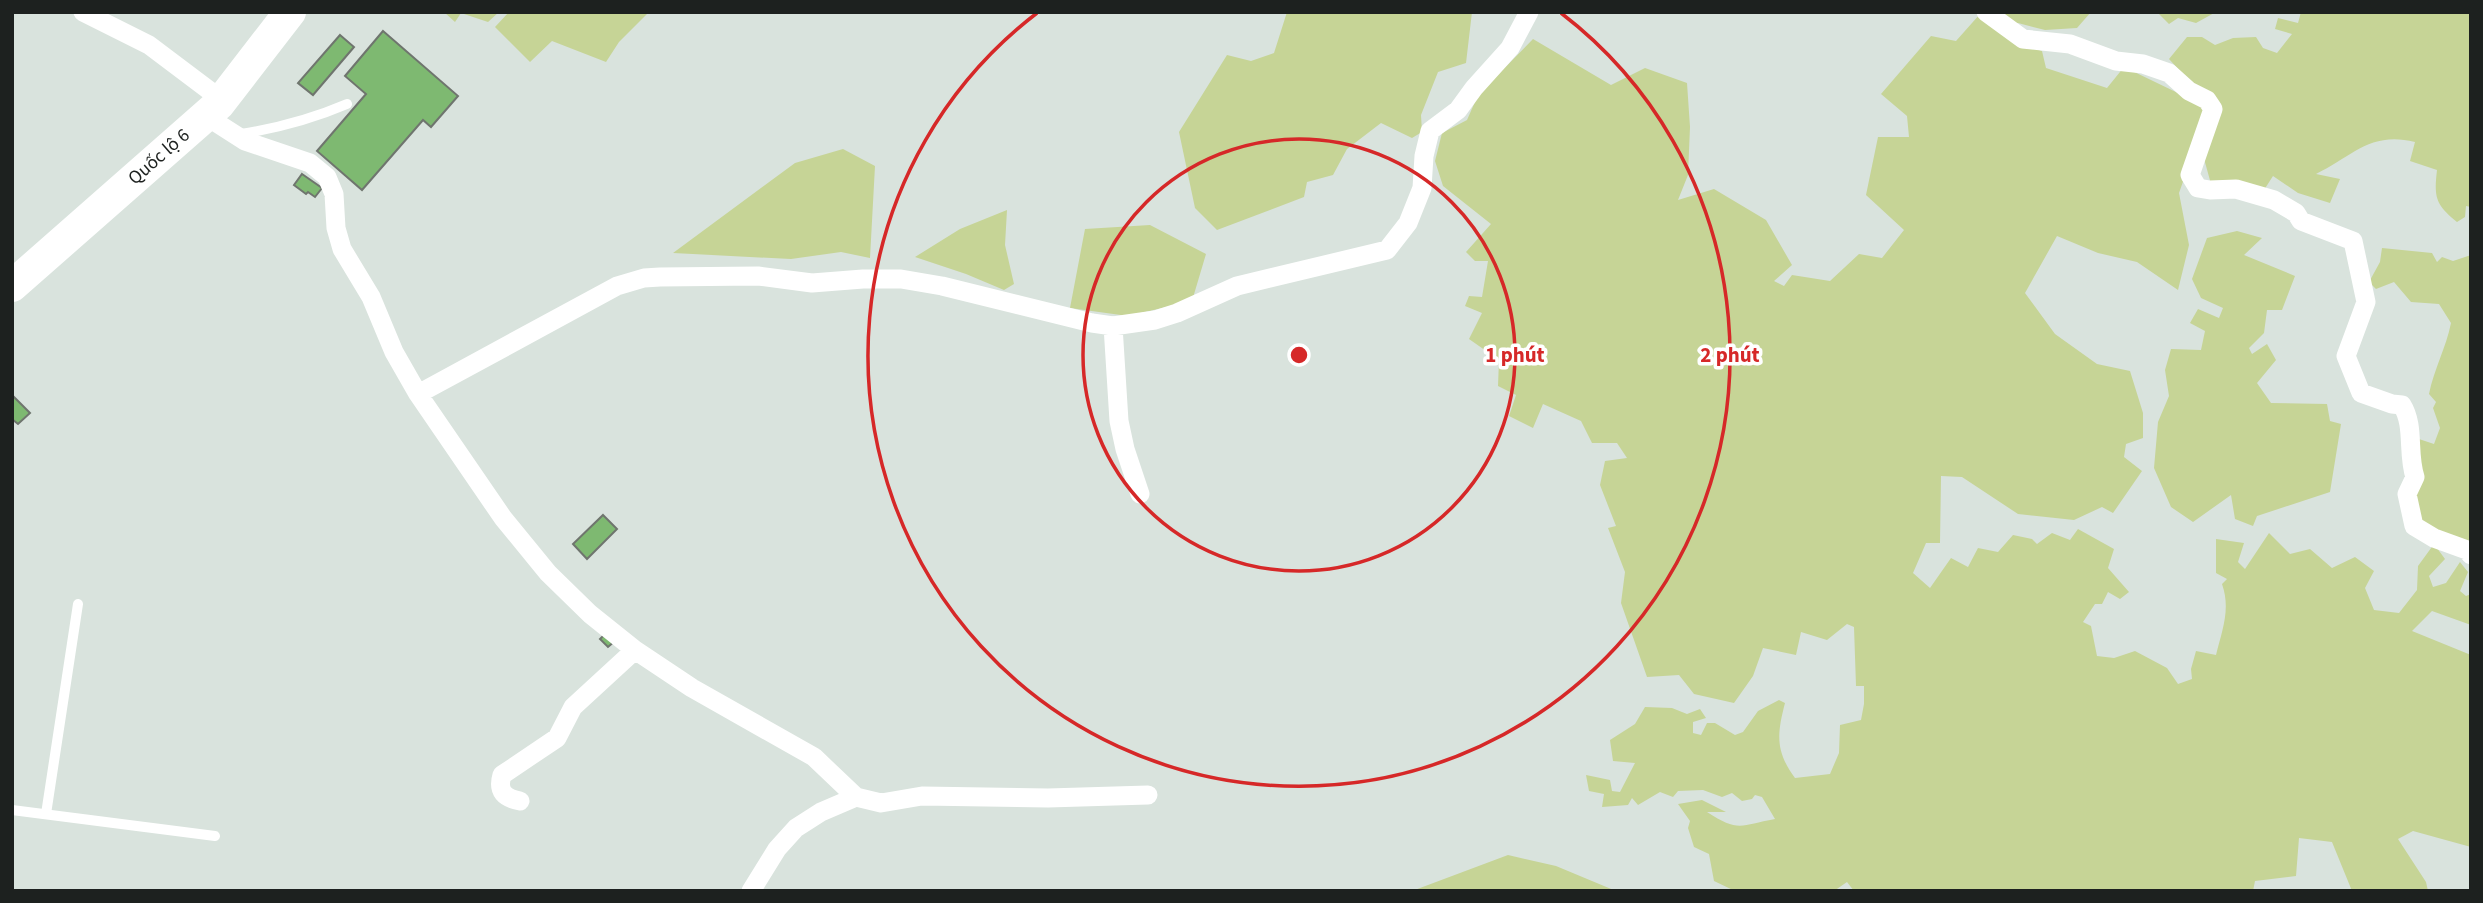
<svg xmlns="http://www.w3.org/2000/svg" width="2483" height="903" viewBox="0 0 2483 903" font-family="'Source Sans 3',sans-serif">
<style>
.green{fill:#c6d496}
.building{fill:#7eb971;stroke:#6f756e;stroke-width:2}
.lines{fill:none;stroke-linecap:round;stroke-linejoin:round}
.service{stroke:#fff;stroke-width:10}
.minor{stroke:#fff;stroke-width:19}
.trunk{stroke:#fff;stroke-width:32}
.ring{fill:none;stroke:#d62828;stroke-width:3.5}
.labels{text-anchor:middle;dominant-baseline:central;stroke-width:7;stroke-linejoin:round;paint-order:stroke}
.street-label{font-size:19px;fill:#1d211f;stroke:#fff}
.centre{fill:#d62828;stroke:#fff;stroke-width:3.5}
.ring-label{font-size:21px;text-anchor:middle;font-weight:bold;fill:#d62828;stroke:#fff;stroke-width:7;stroke-linejoin:round;paint-order:stroke}
</style>
<rect width="100%" height="100%" fill="#d9e3dd"/>
<path class="green" d="M 444,12 L 499,12 L 488,22 L 461,13 L 455,22 Z
M 509,12 L 649,12 L 619,42 L 606,62 L 552,41 L 530,62 L 495,27 Z
M 1287,12 L 1472,12 L 1466,63 L 1438,72 L 1421,115 L 1422,132 L 1412,138 L 1381,123 L 1347,149 L 1333,175 L 1307,182 L 1304,197 L 1217,230 L 1195,208 L 1179,132 L 1227,55 L 1251,61 L 1274,53 Z
M 1994,12 L 2091,12 L 2077,28 L 2045,30 L 2018,23 L 2008,23 Z
M 2157,12 L 2216,12 L 2196,23 L 2178,18 L 2169,24 Z
M 2301,12 L 2471,12 L 2471,207 L 2466,206 L 2465,217 L 2457,222 C 2435,204 2434,197 2437,170 L 2410,161 L 2415,142 C 2370,131 2353,156 2316,174 L 2340,179 L 2330,203 L 2298,193 L 2273,176 L 2264,190 L 2211,184 L 2203,155 L 2220,107 L 2193,85 L 2169,59 L 2187,37 L 2202,37 L 2215,45 L 2233,38 L 2256,37 L 2263,48 L 2277,53 L 2292,34 L 2275,29 L 2278,18 L 2298,23 Z
M 1980,14 L 2025,45 L 2042,51 L 2046,68 L 2107,88 L 2124,67 L 2209,108 L 2179,193 L 2189,245 L 2178,290 L 2137,262 L 2098,253 L 2057,236 L 2025,293 L 2055,334 L 2097,364 L 2130,371 L 2143,413 L 2143,438 L 2126,444 L 2124,457 L 2142,471 L 2113,513 L 2102,507 L 2074,520 L 2018,514 L 1962,477 L 1941,476 L 1940,543 L 1926,543 L 1913,573 L 1930,588 L 1951,558 L 1968,567 L 1978,548 L 1998,552 L 2013,535 L 2032,539 L 2037,544 L 2052,533 L 2070,540 L 2078,529 L 2114,549 L 2108,568 L 2129,592 L 2120,599 L 2108,592 L 2102,604 L 2095,604 L 2083,622 L 2091,626 L 2097,656 L 2114,658 L 2135,651 L 2167,668 L 2178,684 L 2192,679 L 2191,669 L 2196,651 L 2216,655 C 2222,631 2231,609 2222,584 L 2227,579 L 2216,573 L 2216,539 L 2244,543 L 2238,562 L 2245,569 L 2269,533 L 2290,554 L 2310,549 L 2332,568 L 2355,557 L 2374,571 L 2365,588 L 2374,610 L 2399,613 L 2417,590 L 2418,566 L 2434,544 L 2445,559 L 2429,576 L 2433,587 L 2446,583 L 2460,562 L 2468,572 L 2460,591 L 2466,596 L 2471,594 L 2471,625 L 2432,611 L 2412,631 L 2471,655 L 2471,847 L 2413,831 L 2398,839 L 2426,882 L 2428,891 L 2352,891 L 2332,842 L 2299,838 L 2296,876 L 2255,881 L 2253,891 L 1854,891 L 1847,882 L 1834,891 L 1735,891 L 1714,881 L 1709,854 L 1694,847 L 1688,828 L 1690,821 L 1678,804 L 1702,800 L 1726,812 L 1707,812 C 1739,833 1741,825 1775,819 L 1762,797 L 1755,795 L 1752,799 L 1742,801 L 1732,793 L 1722,797 L 1703,790 L 1678,791 L 1673,797 L 1660,792 L 1638,805 L 1632,798 L 1628,805 L 1602,807 L 1604,794 L 1589,791 L 1586,775 L 1610,780 L 1612,791 L 1620,792 L 1635,763 L 1613,761 L 1610,740 L 1635,724 L 1645,707 L 1672,708 L 1687,714 L 1700,709 L 1706,718 L 1693,722 L 1693,733 L 1701,735 L 1707,723 L 1715,723 L 1735,735 L 1743,732 L 1758,711 L 1779,700 L 1785,703 C 1777,734 1775,751 1795,778 L 1830,774 L 1839,753 L 1840,725 L 1861,720 L 1864,704 L 1864,686 L 1856,686 L 1854,627 L 1847,624 L 1827,640 L 1801,632 L 1796,655 L 1763,648 L 1753,676 L 1734,703 L 1694,694 L 1679,675 L 1647,677 L 1621,603 L 1625,572 L 1608,528 L 1616,526 L 1600,485 L 1605,461 L 1627,458 L 1617,443 L 1592,443 L 1581,421 L 1543,404 L 1533,428 L 1509,416 L 1516,395 L 1498,386 L 1499,360 L 1469,339 L 1482,313 L 1465,306 L 1469,296 L 1482,297 L 1488,261 L 1475,261 L 1466,252 L 1491,224 L 1443,186 L 1435,161 L 1442,133 L 1467,120 L 1478,95 L 1533,39 L 1611,85 L 1645,68 L 1687,83 L 1690,127 L 1688,175 L 1678,200 L 1714,189 L 1766,220 L 1792,265 L 1774,281 L 1784,286 L 1792,275 L 1830,281 L 1859,254 L 1882,258 L 1904,230 L 1866,195 L 1878,137 L 1909,137 L 1907,116 L 1881,94 L 1931,36 L 1956,41 Z
M 843,149 L 875,166 L 870,258 L 841,252 L 791,259 L 673,253 L 795,163 Z
M 1007,210 L 1005,245 L 1014,284 L 1004,290 L 966,274 L 915,257 L 960,229 Z
M 1150,225 L 1206,254 L 1192,301 L 1128,316 L 1070,308 L 1085,229 Z
M 2237,231 L 2262,238 L 2244,255 L 2295,276 L 2282,310 L 2267,310 L 2264,333 L 2249,348 L 2252,354 L 2267,344 L 2276,360 L 2257,383 L 2271,403 L 2327,404 L 2330,421 L 2341,424 L 2330,492 L 2257,516 L 2253,526 L 2235,519 L 2231,495 L 2193,522 L 2171,507 L 2154,468 L 2158,422 L 2169,396 L 2165,370 L 2171,349 L 2201,350 L 2205,331 L 2190,323 L 2198,309 L 2219,318 L 2223,308 L 2201,298 L 2192,279 L 2207,238 Z
M 2382,248 L 2432,253 L 2437,262 L 2442,257 L 2453,261 L 2471,255 L 2471,548 C 2457,542 2436,536 2425,525 C 2409,509 2416,460 2416,438 L 2434,444 L 2440,428 L 2433,408 L 2436,402 L 2429,394 C 2434,369 2446,348 2451,323 L 2439,304 L 2411,302 L 2394,282 L 2376,289 L 2369,282 L 2380,262 Z
M 1508,855 L 1556,866 L 1616,891 L 1412,891 Z"/>
<path class="building" d="M 383,31 L 458,96 L 431,127 L 423,120 L 362,190 L 317,151 L 366,94 L 345,76 Z
M 340,35 L 354,47 L 313,95 L 298,83 Z
M 302,174 L 322,188 L 315,197 L 308,192 L 306,194 L 294,185 Z
M 12,395 L 30,413 L 18,424 L 12,419 Z
M 603,515 L 617,529 L 587,559 L 573,544 Z
M 606,633 L 615,641 L 608,647 L 600,639 Z"/>
<g class="lines">
<path class="service" d="M 241,134 C 278,128 312,119 347,104
M 12,810 L 215,836
M 46,814 L 78,604"/>
<path class="minor" d="M 83,12 L 149,45 L 222,100
M 1986,12 L 2023,39 L 2070,44 L 2116,61 L 2143,64 L 2169,73 L 2189,91 L 2207,100 L 2213,109 L 2190,175 L 2198,188 L 2210,190 L 2236,189 L 2274,200 L 2296,213 L 2301,221 L 2353,241 L 2366,302 L 2346,356 L 2361,393 L 2392,404 L 2402,405 C 2415,426 2407,453 2415,477 L 2407,494 L 2414,526 L 2434,538 L 2467,550 L 2471,555
M 206,116 L 245,141 L 310,163 L 327,177 L 334,194 L 336,228 L 342,249 L 371,297 L 394,352 L 418,394 L 503,518 L 548,573 L 590,614 L 635,650 L 692,688 L 814,757 L 856,797
M 1113,326 L 1119,421 L 1125,449 L 1140,494
M 418,394 L 617,286 L 644,278 L 660,277 L 758,276 L 812,283 L 863,279 L 901,279 L 942,286 L 1092,323 L 1113,326 L 1155,320 L 1177,313 L 1237,286 L 1387,250 L 1408,223 L 1422,188 L 1424,156 L 1430,131 L 1458,110 L 1474,88 L 1510,48 L 1529,12
M 520,801 C 505,798 497,792 502,775 L 557,738 L 573,707 L 635,650
M 751,891 L 777,849 L 796,828 L 821,812 L 856,797 L 881,803 L 922,796 L 1048,798 L 1148,795"/>
<path class="trunk" d="M 12,286 L 219,104 L 290,12"/>
</g>
<g class="ring">
<circle cx="1299" cy="355" r="216"/>
<path d="M1561 13A431 431 0 1 1 1037 13"/>
</g>
<g class="labels">
<g class="street-label">
<text transform="translate(159 157) rotate(-41)">Quốc lộ 6</text>
</g>
</g>
<circle cx="1299" cy="355" r="10" class="centre"/>
<g class="ring-label">
<text x="1515" y="362">1 phút</text>
<text x="1730" y="362">2 phút</text>
</g>
<rect width="2483" height="903" fill="none" stroke="#1d211f" stroke-width="28"/>
</svg>
